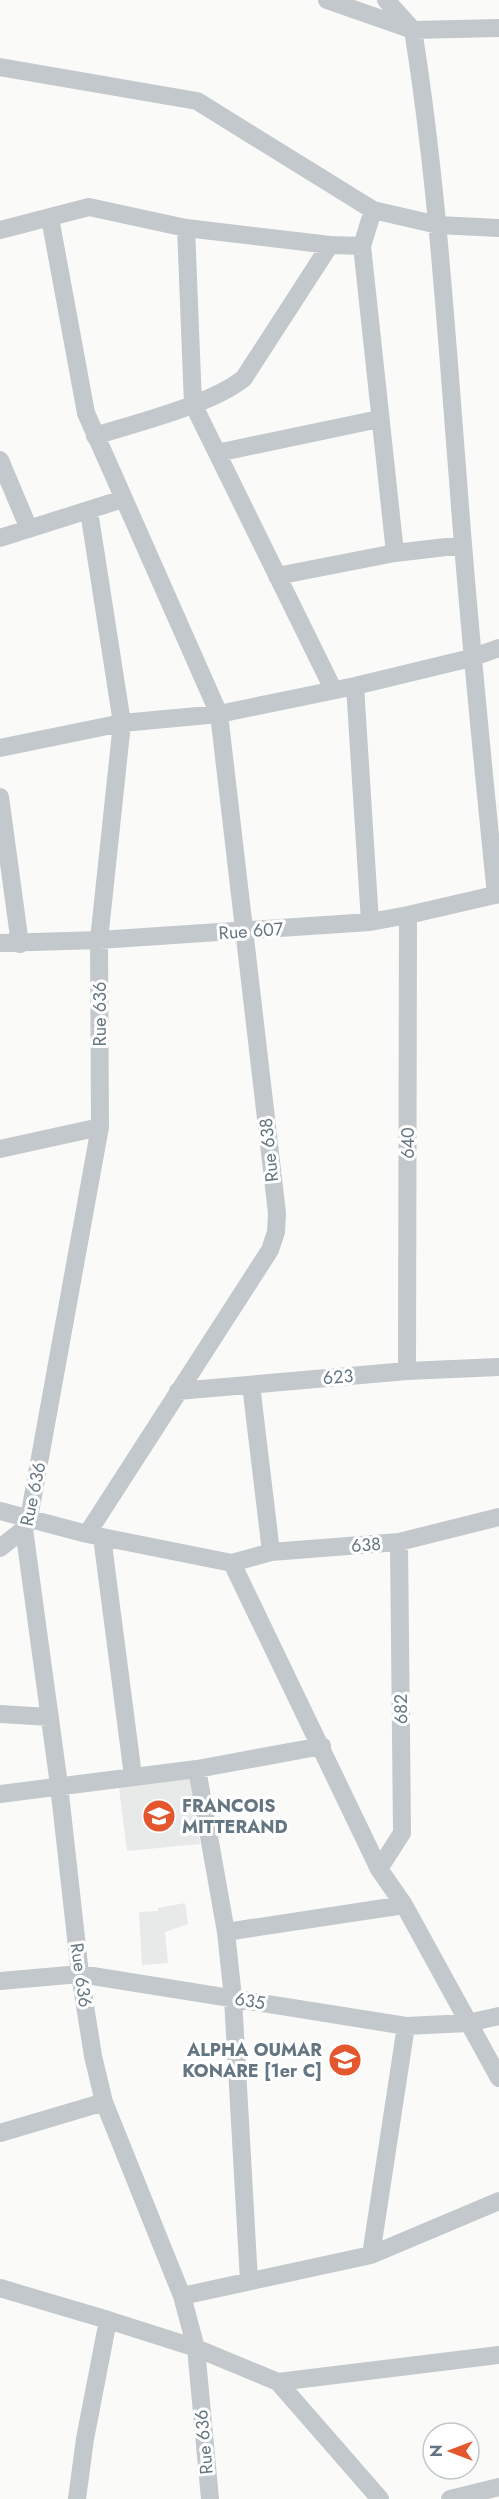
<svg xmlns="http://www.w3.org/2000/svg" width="499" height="2499" viewBox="0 0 499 2499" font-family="Jost,sans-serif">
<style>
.built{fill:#e8e9e9}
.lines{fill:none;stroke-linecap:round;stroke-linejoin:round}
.minor{stroke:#c3c8cc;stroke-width:18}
.labels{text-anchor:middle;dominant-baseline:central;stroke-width:6;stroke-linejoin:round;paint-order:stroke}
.street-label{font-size:18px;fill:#657683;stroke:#fff}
.poi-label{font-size:18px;font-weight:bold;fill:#657683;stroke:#fff;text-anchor:start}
</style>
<rect width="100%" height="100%" fill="#fafaf8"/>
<path class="built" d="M 190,1776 L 200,1844 L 127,1851 L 119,1788 Z
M 185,1903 L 188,1924 L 165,1932 L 168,1963 L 142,1965 L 139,1912 L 158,1911 L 158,1908 Z"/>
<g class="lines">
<path class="minor" d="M 327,0 L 413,30 C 437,179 446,330 458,480 C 468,619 482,757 496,895
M 386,0 L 413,30 L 499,28
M 0,67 L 197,101 L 373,210 L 438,225 L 499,228
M 50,218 L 86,413 L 219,714 L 277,1213 L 276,1232 L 270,1250 L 87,1534
M 186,228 L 193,404 L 333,689
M 0,230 L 89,207 L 186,228 L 330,245
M 362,246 L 395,553
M 95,436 C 136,423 213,404 244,378 L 330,245 L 362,246 L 373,210
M 217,453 L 379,419
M 0,460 L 29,529
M 89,511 L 122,723 L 99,940 L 100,1127 L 29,1518 L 24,1529 L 59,1785 L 80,1974 L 93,2056 L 104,2102 L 182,2296 L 196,2348 L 210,2499
M 0,538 L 123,499
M 277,576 L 395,553 L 463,545
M 355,686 L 370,922
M 0,748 L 122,723 L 219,714 L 355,686 L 471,658 L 499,648
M 0,797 L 20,944
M 0,943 L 99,940 L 370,922 L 408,915 L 499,894
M 0,1149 L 100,1127
M 407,1371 L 408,915
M 251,1385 L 271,1552
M 178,1391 L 407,1371 L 499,1367
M 0,1511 L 87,1534 L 232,1563 L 271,1552 L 399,1542 L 499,1517
M 102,1537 L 133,1776
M 0,1548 L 24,1529
M 232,1563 L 379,1869 L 404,1905 L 499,2078
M 0,1714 L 50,1717
M 197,1769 L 226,1932 L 233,1998 L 249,2281
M 0,1794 L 197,1769 L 322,1746
M 379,1869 L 402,1833 L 399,1542
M 226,1932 L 404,1905
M 0,1981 L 80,1974 L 406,2026 L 468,2023 L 499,2016
M 0,2133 L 104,2102
M 371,2255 L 406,2026
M 0,2288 L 108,2320
M 182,2296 L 371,2255 L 499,2201
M 278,2382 L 499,2355
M 77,2499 L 85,2439 L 108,2320 L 196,2348 L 278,2382 L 380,2499
M 450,2499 L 499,2487"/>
</g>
<defs>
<symbol id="school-disc" viewBox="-11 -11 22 22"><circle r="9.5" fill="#e4572e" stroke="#fff"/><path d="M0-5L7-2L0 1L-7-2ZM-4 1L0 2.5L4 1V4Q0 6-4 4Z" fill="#fff"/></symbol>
</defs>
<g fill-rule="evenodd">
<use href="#school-disc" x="140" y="1797" width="38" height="38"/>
<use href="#school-disc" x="326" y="2041" width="38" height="38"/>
</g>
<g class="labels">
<g class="street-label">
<text transform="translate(251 931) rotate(-4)">Rue 607</text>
<text transform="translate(100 1014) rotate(-90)">Rue 636</text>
<text transform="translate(408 1143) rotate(-90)">640</text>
<text transform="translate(269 1150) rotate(-96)">Rue 638</text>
<text transform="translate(338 1377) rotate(-5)">623</text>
<text transform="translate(33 1494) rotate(-78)">Rue 636</text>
<text transform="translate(366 1545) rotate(-4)">638</text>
<text transform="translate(401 1709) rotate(-91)">682</text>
<text transform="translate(81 1975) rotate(82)">Rue 636</text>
<text transform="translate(250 2001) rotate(9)">635</text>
<text transform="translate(204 2442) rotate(-95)">Rue 636</text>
</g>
<g class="poi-label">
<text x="182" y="1806">FRANCOIS<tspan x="182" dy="21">MITTERAND</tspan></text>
<text x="322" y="2050" text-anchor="end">ALPHA OUMAR<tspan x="322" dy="21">KONARE [1er C]</tspan></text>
</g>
</g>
<g transform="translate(451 2451) rotate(270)"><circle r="28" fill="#ffffff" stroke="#c1c8cd" stroke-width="1.5"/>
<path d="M0-4.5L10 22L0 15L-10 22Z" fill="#e4572e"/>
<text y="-9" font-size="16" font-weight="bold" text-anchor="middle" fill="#657683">N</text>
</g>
</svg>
